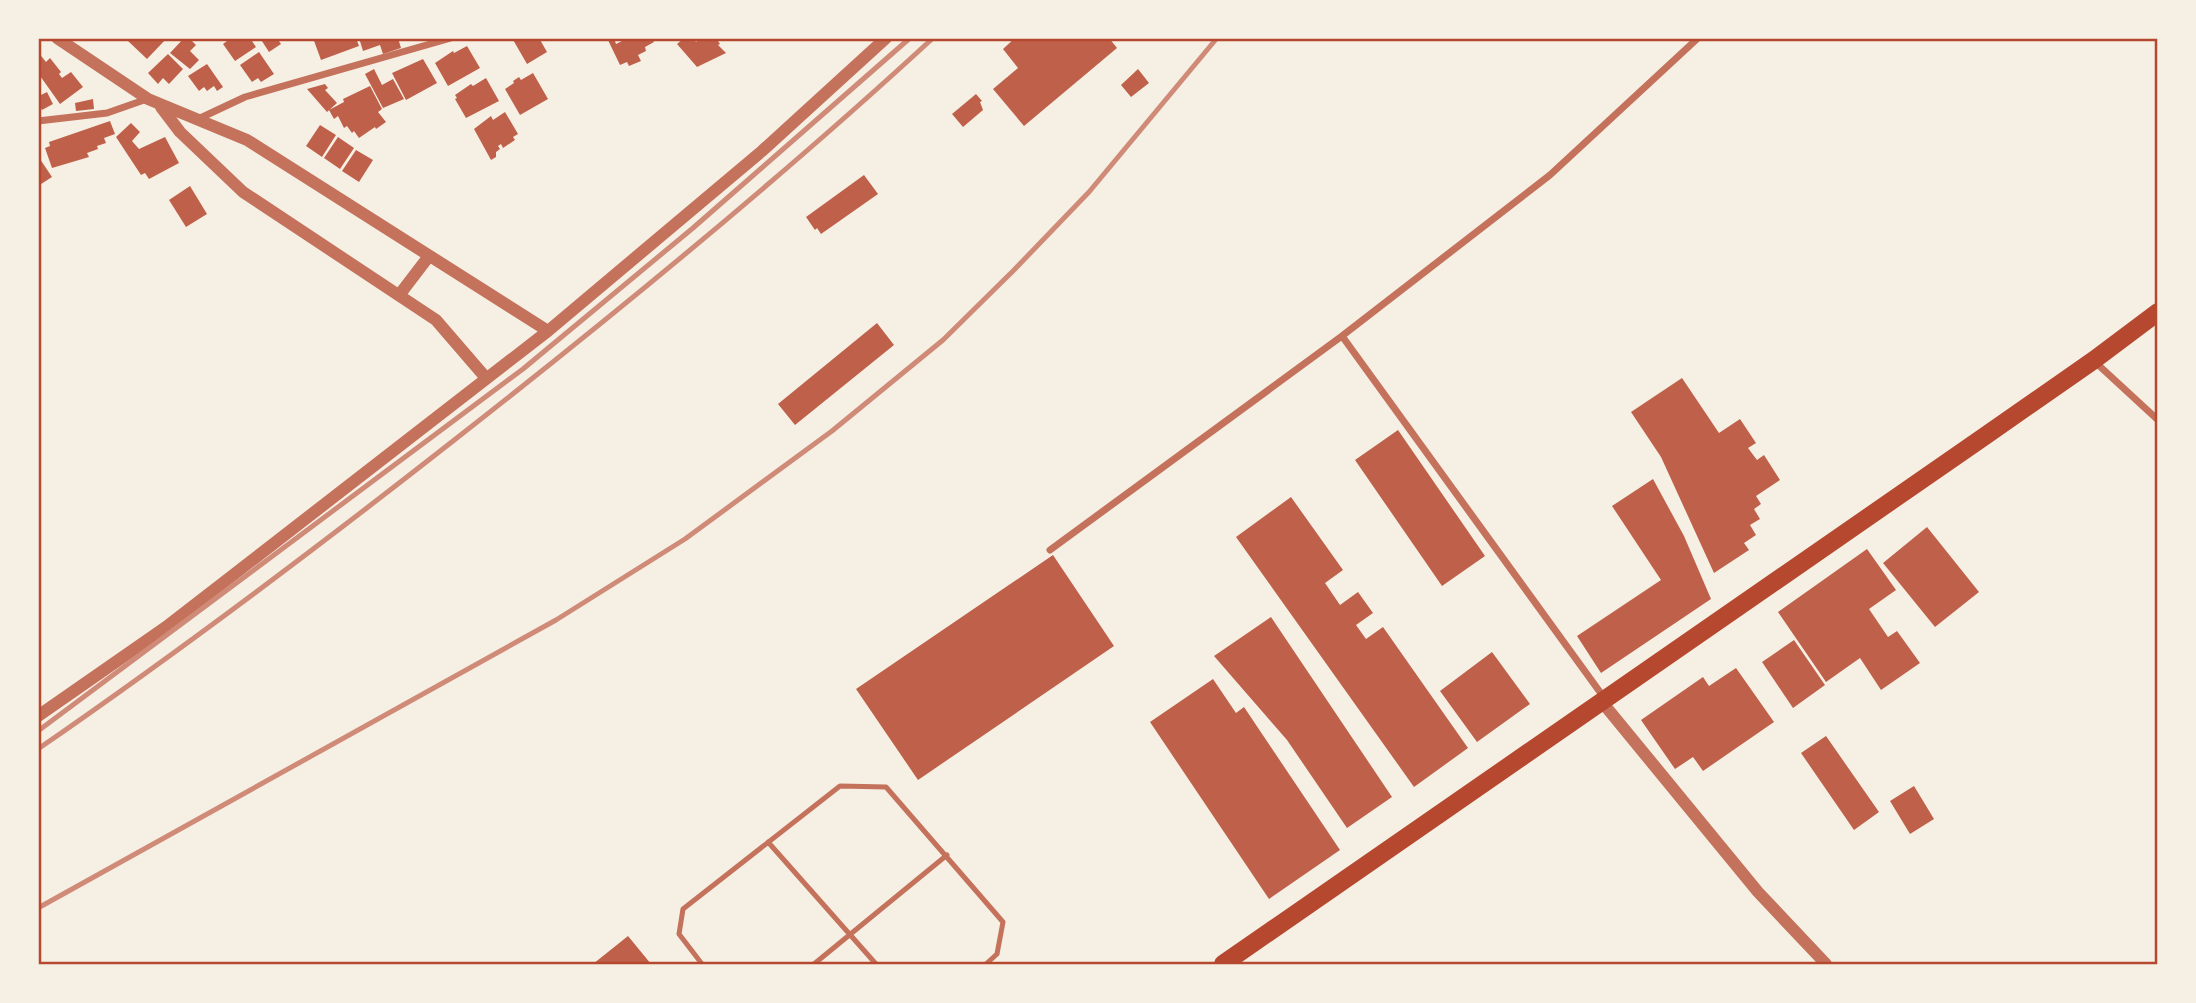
<svg xmlns="http://www.w3.org/2000/svg" width="2196" height="1003" viewBox="0 0 2196 1003" font-family="'Sofia Sans Condensed',sans-serif">
<style>
.building{fill:#bf614a}
.lines{fill:none;stroke-linecap:round;stroke-linejoin:round}
.service{stroke:#c5725c;stroke-width:5}
.minor{stroke:#c5725c;stroke-width:7}
.tertiary{stroke:#c5725c;stroke-width:12}
.trunk{stroke:#b5482f;stroke-width:18}
.rail{stroke:#cf8b77;stroke-width:5}
.neatline{fill:none;stroke:#b5482f;stroke-width:2.5}
</style>
<rect width="100%" height="100%" fill="#f6efe4"/>
<path class="building" d="M 130,38 L 167,38 L 147,59 L 128,41 Z
M 184,38 L 189,38 L 196,45 L 190,51 L 199,60 L 190,69 L 170,53 Z
M 231,38 L 250,38 L 256,47 L 235,61 L 223,44 Z
M 260,38 L 277,38 L 281,44 L 269,52 Z
M 313,38 L 356,38 L 359,46 L 321,60 Z
M 359,38 L 398,38 L 401,48 L 383,54 L 380,45 L 363,51 Z
M 512,38 L 539,38 L 547,52 L 527,64 Z
M 607,38 L 614,38 L 616,44 L 628,38 L 652,38 L 654,42 L 645,47 L 646,51 L 638,55 L 641,61 L 629,66 L 627,62 L 620,65 Z
M 684,38 L 693,38 L 696,42 L 700,38 L 716,38 L 720,44 L 718,45 L 726,53 L 697,67 L 677,44 Z
M 1015,38 L 1109,38 L 1117,48 L 1024,126 L 993,89 L 1018,68 L 1003,49 Z
M 467,46 L 480,68 L 448,86 L 435,63 L 453,51 L 454,53 Z
M 38,52 L 46,62 L 50,58 L 61,72 L 59,74 L 62,78 L 71,72 L 83,87 L 60,104 L 38,73 Z
M 259,52 L 274,74 L 261,82 L 258,78 L 252,82 L 240,65 Z
M 168,54 L 183,69 L 169,84 L 163,78 L 158,84 L 148,73 Z
M 423,59 L 437,83 L 406,100 L 392,73 Z
M 207,64 L 223,87 L 217,91 L 214,86 L 207,91 L 204,87 L 199,91 L 188,76 Z
M 374,69 L 382,85 L 393,79 L 404,99 L 383,108 L 365,74 Z
M 1138,69 L 1149,83 L 1131,97 L 1121,85 Z
M 533,73 L 548,99 L 520,115 L 505,89 L 514,83 L 513,81 L 519,77 L 521,80 Z
M 486,78 L 499,101 L 466,118 L 455,99 L 457,98 L 455,95 L 471,84 L 473,86 Z
M 325,84 L 328,88 L 325,90 L 337,103 L 327,112 L 307,89 Z
M 370,86 L 382,109 L 378,112 L 386,122 L 376,129 L 375,127 L 359,138 L 354,131 L 352,133 L 347,126 L 344,128 L 338,116 L 334,119 L 329,110 L 344,102 L 343,99 Z
M 38,91 L 41,95 L 47,92 L 53,104 L 42,110 L 38,103 Z
M 976,94 L 982,101 L 980,102 L 983,110 L 963,127 L 952,114 Z
M 93,99 L 94,109 L 76,111 L 75,103 Z
M 505,112 L 518,134 L 513,137 L 515,140 L 503,148 L 501,144 L 498,146 L 500,149 L 496,152 L 496,157 L 491,160 L 474,129 L 491,116 L 493,120 Z
M 110,121 L 115,134 L 104,138 L 106,143 L 97,146 L 98,149 L 87,153 L 89,157 L 52,168 L 45,148 L 50,146 L 49,142 Z
M 131,123 L 140,132 L 132,141 L 139,149 L 165,137 L 179,163 L 149,179 L 145,173 L 141,175 L 116,137 Z
M 320,125 L 336,135 L 322,157 L 306,146 Z
M 338,137 L 354,148 L 340,169 L 324,158 Z
M 356,150 L 373,160 L 359,182 L 342,171 Z
M 38,156 L 52,177 L 38,186 Z
M 864,175 L 878,194 L 821,234 L 817,228 L 815,230 L 806,217 Z
M 190,186 L 207,214 L 186,227 L 169,200 Z
M 877,323 L 894,345 L 795,425 L 778,404 Z
M 1682,378 L 1719,433 L 1740,419 L 1756,443 L 1748,448 L 1757,460 L 1764,455 L 1780,480 L 1756,496 L 1761,504 L 1754,509 L 1760,519 L 1750,525 L 1756,535 L 1744,543 L 1749,550 L 1714,573 L 1661,457 L 1631,412 Z
M 1398,430 L 1485,556 L 1442,586 L 1355,460 Z
M 1653,479 L 1684,536 L 1711,599 L 1601,673 L 1577,636 L 1661,580 L 1612,506 Z
M 1291,497 L 1343,570 L 1325,583 L 1340,605 L 1358,592 L 1373,613 L 1356,625 L 1366,639 L 1383,627 L 1468,748 L 1414,787 L 1236,537 Z
M 1927,527 L 1979,592 L 1935,627 L 1883,563 Z
M 1867,549 L 1896,590 L 1869,609 L 1888,637 L 1897,631 L 1920,663 L 1881,690 L 1860,658 L 1826,682 L 1778,612 Z
M 1053,555 L 1114,646 L 918,780 L 856,689 Z
M 1271,617 L 1392,797 L 1347,828 L 1287,740 L 1214,656 Z
M 1794,640 L 1825,685 L 1793,708 L 1762,662 Z
M 1492,652 L 1530,704 L 1477,742 L 1440,691 Z
M 1736,668 L 1774,722 L 1703,771 L 1693,757 L 1675,769 L 1641,720 L 1703,677 L 1709,686 Z
M 1213,679 L 1236,713 L 1244,707 L 1340,850 L 1269,899 L 1150,722 Z
M 1826,736 L 1879,812 L 1854,830 L 1801,753 Z
M 1914,786 L 1934,819 L 1910,834 L 1890,801 Z
M 628,936 L 651,964 L 593,964 Z"/>
<g class="lines">
<path class="service" d="M 768,842 L 876,964
M 702,964 L 679,934 L 683,909 L 840,786 L 886,787 L 1003,922 L 997,954 L 986,964
M 814,964 L 947,855"/>
<path class="minor" d="M 196,120 L 245,97 L 451,38
M 38,121 L 107,113 L 147,99
M 1342,336 L 1550,175 L 1698,38
M 2094,361 L 2158,420
M 1050,550 L 1342,336 L 1605,699"/>
<path class="tertiary" d="M 57,38 L 148,99 L 247,140 L 548,331
M 161,107 L 180,132 L 243,192 L 436,320 L 486,378
M 400,294 L 429,256
M 1602,702 L 1758,892 L 1826,964
M 38,716 L 166,627 L 548,331 L 762,151 L 886,38"/>
<path class="trunk" d="M 1223,964 L 1985,436 L 2094,360 L 2158,312"/>
<path class="rail" d="M 38,731 L 523,369 L 693,228 L 910,38
M 38,749 C 180,651 318,547 453,441 C 618,312 779,180 933,38
M 38,908 L 556,620 L 685,539 L 832,431 L 943,340 L 1014,270 L 1089,192 L 1217,38"/>
</g>
<rect width="2196" height="1003" fill="none" stroke="#f6efe4" stroke-width="80"/>
<rect x="40" y="40" width="2116" height="923" class="neatline"/>
</svg>
